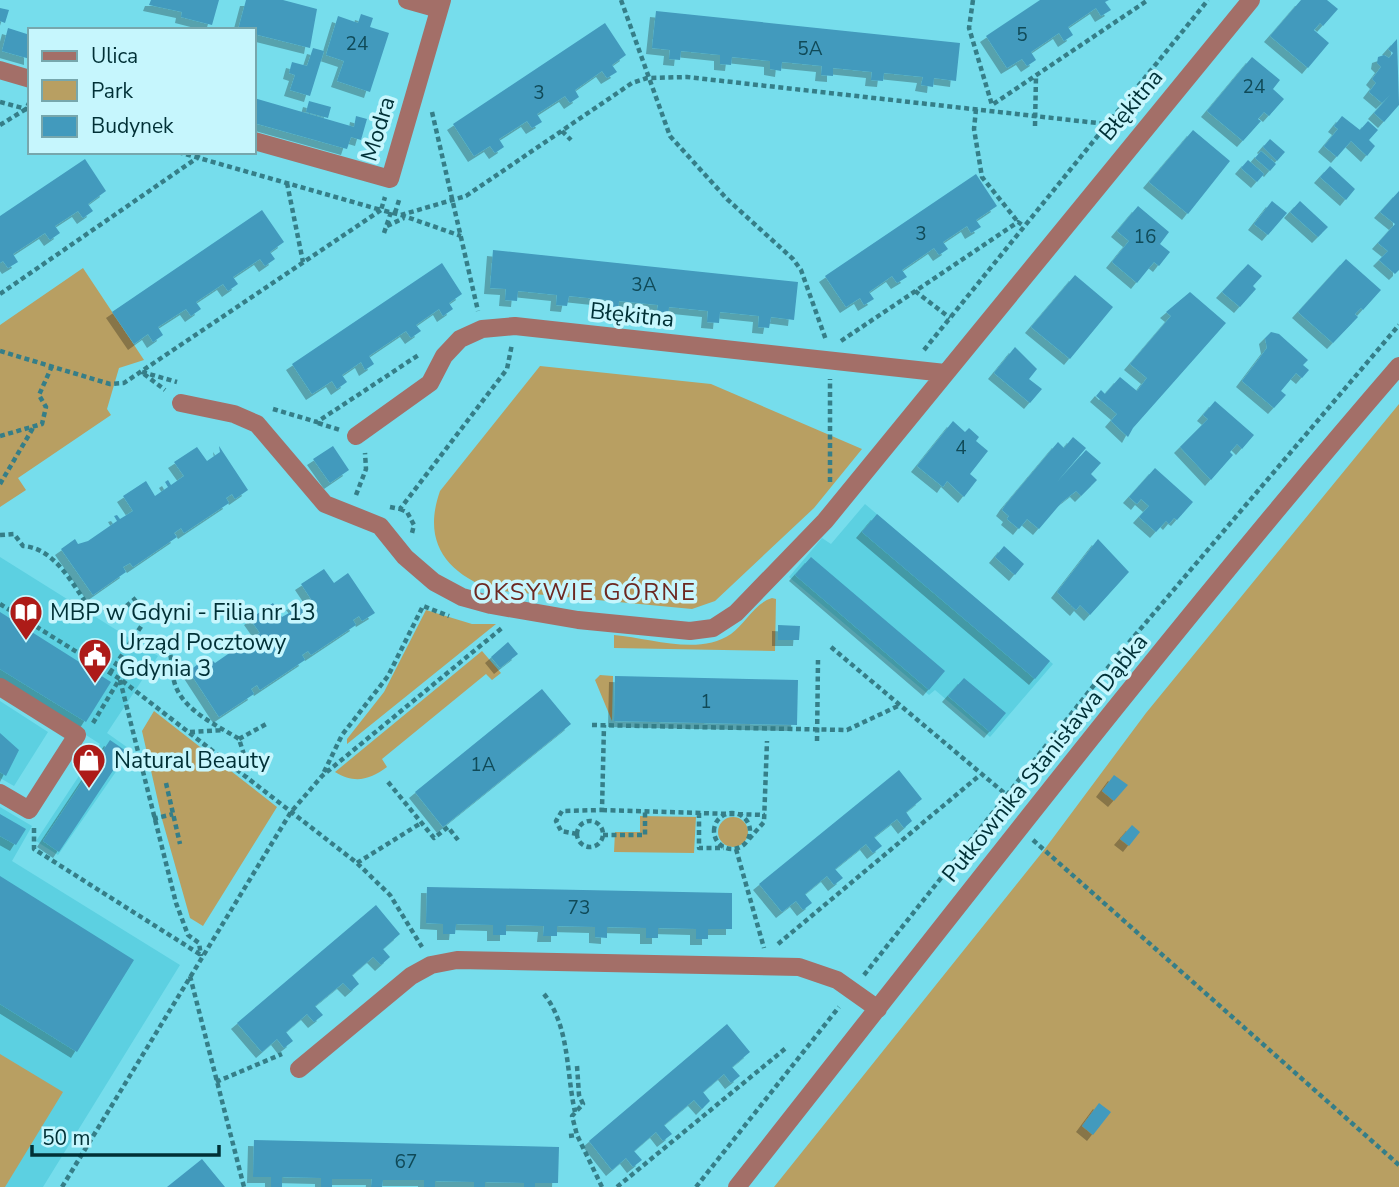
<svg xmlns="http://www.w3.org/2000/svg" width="1399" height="1187" viewBox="0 0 1399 1187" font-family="'Nunito Sans',sans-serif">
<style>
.built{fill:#5cd0e1}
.green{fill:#b89f62}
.building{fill:#429abd;filter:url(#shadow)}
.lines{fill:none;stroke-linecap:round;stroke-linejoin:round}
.path{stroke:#357e88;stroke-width:4.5;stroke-dasharray:5 3.5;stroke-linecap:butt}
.minor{stroke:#a36f68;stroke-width:18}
.labels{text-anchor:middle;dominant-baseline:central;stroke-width:7;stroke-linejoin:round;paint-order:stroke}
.number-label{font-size:19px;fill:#104a58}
.street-label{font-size:23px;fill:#003036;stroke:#c6f6fd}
.poi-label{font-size:23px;fill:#003036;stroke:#c6f6fd;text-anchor:start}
.neighbourhood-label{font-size:24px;letter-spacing:2px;fill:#6d2821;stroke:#c6f6fd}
</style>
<defs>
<filter id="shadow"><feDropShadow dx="-6" dy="6" stdDeviation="0" flood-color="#0004"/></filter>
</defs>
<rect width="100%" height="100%" fill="#76ddec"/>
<path class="built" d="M 865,504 L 1053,664 L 990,737 L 935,690 L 929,695 L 789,577 L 822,538 L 831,544 Z
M 0,557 L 158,656 L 107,733 L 131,750 L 58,855 L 36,841 L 100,744 L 0,680 Z
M 0,701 L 48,732 L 14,786 L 0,778 Z
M 0,807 L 32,826 L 12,861 L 180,965 L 43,1187 L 0,1187 Z"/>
<path class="green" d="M 83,268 L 144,360 L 119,368 L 107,409 L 111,415 L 18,478 L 26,490 L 0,507 L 0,325 Z
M 540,366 L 711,384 L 862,449 L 814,508 L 715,601 L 692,609 L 492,590 C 446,572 422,542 440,491 Z
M 1399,404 L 1399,1187 L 774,1187 L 1044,850 L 1146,713 Z
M 772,598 L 776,599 L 775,651 L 614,648 L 614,635 C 650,638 699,656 731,634 C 745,624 755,603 772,598 Z
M 426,610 L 472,624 L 496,624 L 347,744 L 347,739 L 384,692 Z
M 482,651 L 501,673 L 492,680 L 486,674 L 382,759 L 387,767 C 369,780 355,784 335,772 Z
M 600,675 L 613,676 L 612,721 L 595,680 Z
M 154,711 L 277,807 L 203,926 L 190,918 L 162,819 L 142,731 Z
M 640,816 L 696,817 L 694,853 L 614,852 L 615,832 L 640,832 Z
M718 832a15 15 0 1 1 30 0a15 15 0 1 1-30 0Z
M 0,1054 L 63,1092 L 5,1187 L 0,1187 Z"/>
<path class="building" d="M 151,0 L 219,0 L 212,25 L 181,17 L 182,12 L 149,5 Z
M 246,0 L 283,0 L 317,9 L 310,48 L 254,34 L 254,30 L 238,30 Z
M 1040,0 L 1109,0 L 1105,2 L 1111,10 L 1101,16 L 1096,8 L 1068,27 L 1073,35 L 1064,41 L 1059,33 L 1031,52 L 1036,60 L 1027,66 L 1022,59 L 1007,68 L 986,36 Z
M 1301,0 L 1327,0 L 1338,9 L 1323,26 L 1320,23 L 1314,30 L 1329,43 L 1308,68 L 1270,36 Z
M 0,8 L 9,10 L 5,23 L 0,21 Z
M 656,11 L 960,43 L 956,81 L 934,78 L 933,87 L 921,85 L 923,77 L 884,73 L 883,81 L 871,80 L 872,72 L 833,68 L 833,76 L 821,75 L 822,66 L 782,62 L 781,71 L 770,69 L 770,61 L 732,57 L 731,65 L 720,64 L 720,55 L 681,51 L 680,60 L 669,59 L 670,50 L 652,48 Z
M 361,14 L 373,18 L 370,27 L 389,33 L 370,92 L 337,81 L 344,61 L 326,55 L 338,16 L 358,23 Z
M 605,23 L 626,55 L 612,65 L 617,72 L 607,78 L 602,71 L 575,90 L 579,97 L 570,103 L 565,96 L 537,114 L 542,122 L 532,128 L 527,121 L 499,139 L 504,147 L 495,153 L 490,146 L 474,156 L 453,124 Z
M 8,28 L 30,35 L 30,59 L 2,51 Z
M 1397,39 L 1399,105 L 1384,122 L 1374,113 L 1390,95 L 1382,103 L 1369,92 L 1376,83 L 1372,79 L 1381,67 L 1377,63 L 1378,57 L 1384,55 L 1389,58 L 1393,53 L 1388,49 Z
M 313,48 L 324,51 L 310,96 L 290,90 L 295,75 L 289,73 L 292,62 L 307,66 Z
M 1252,57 L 1280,80 L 1273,89 L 1284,99 L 1269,116 L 1264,112 L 1258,119 L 1261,121 L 1243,141 L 1207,111 Z
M 254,98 L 354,127 L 356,116 L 367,119 L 361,140 L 351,137 L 347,149 L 254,123 Z
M 309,101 L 331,107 L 328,118 L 306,112 Z
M 1342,116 L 1360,130 L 1368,121 L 1378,130 L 1369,140 L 1375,146 L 1367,156 L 1351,141 L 1337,157 L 1324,146 L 1338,129 L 1334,126 Z
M 1193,130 L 1230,161 L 1188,214 L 1149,182 Z
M 1270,139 L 1285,152 L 1277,161 L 1263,147 Z
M 1261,151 L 1276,164 L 1270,171 L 1255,158 Z
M 85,159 L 106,191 L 88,204 L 93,211 L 83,218 L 78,211 L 55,226 L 60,233 L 50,240 L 45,233 L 13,254 L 18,262 L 8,268 L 3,261 L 0,263 L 0,216 Z
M 1248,160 L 1264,174 L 1257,182 L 1241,168 Z
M 1330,166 L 1355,189 L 1346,200 L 1320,177 Z
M 976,174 L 997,206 L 976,220 L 981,227 L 971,233 L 967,226 L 943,242 L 948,249 L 939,255 L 934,248 L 902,270 L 907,277 L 897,283 L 892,276 L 869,292 L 874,299 L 864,305 L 860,298 L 846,307 L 825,276 Z
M 1399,191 L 1399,270 L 1395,274 L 1379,260 L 1388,251 L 1378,243 L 1395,224 L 1380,212 Z
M 1272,201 L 1287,213 L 1268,235 L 1254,224 Z
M 1300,201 L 1328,227 L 1318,237 L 1290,212 Z
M 1138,206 L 1169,232 L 1160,244 L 1170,252 L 1159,266 L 1154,262 L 1137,283 L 1112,262 L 1129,241 L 1117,231 Z
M 262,210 L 284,242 L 270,252 L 275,259 L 265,266 L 260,259 L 233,277 L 238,284 L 228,291 L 223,284 L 196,302 L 201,309 L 191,316 L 186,309 L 158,327 L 163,335 L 153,342 L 148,334 L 134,344 L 112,312 Z
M 493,250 L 798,282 L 794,320 L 771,317 L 769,328 L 758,327 L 759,316 L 720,312 L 719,323 L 707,322 L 708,311 L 669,307 L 668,317 L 656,316 L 658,305 L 619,301 L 618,312 L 606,310 L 607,300 L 569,296 L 567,306 L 556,305 L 557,295 L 518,291 L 517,301 L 505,300 L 506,289 L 490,288 Z
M 1346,259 L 1381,290 L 1363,310 L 1361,308 L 1355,314 L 1358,317 L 1333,343 L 1298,312 Z
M 442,263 L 462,294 L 449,303 L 453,309 L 443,316 L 439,309 L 416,325 L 421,331 L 411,338 L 406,331 L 369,356 L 374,364 L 365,370 L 361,362 L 342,375 L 347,382 L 337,389 L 332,381 L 312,394 L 292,364 Z
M 1248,264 L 1262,276 L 1253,286 L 1256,289 L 1240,307 L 1222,292 Z
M 1075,275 L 1113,307 L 1070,359 L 1031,327 Z
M 1190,292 L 1226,323 L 1133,428 L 1128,437 L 1111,421 L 1117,414 L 1096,396 L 1101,390 L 1105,394 L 1120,377 L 1137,391 L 1147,378 L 1130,364 L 1171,316 L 1166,312 Z
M 1271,332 L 1279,334 L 1308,360 L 1303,365 L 1309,370 L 1302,378 L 1296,373 L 1281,391 L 1286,395 L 1274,408 L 1242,381 L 1267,348 L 1265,338 Z
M 1015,347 L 1037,369 L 1029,379 L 1042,389 L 1030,403 L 994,373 Z
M 1215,401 L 1254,435 L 1242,449 L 1237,444 L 1230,452 L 1233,455 L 1211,480 L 1180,447 L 1208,419 L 1203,415 Z
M 953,421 L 965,432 L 969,428 L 979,437 L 976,441 L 988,451 L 970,474 L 977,480 L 964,497 L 947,481 L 943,487 L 917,466 Z
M 1073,437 L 1086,448 L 1057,482 L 1086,450 L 1101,463 L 1091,474 L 1097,480 L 1081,496 L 1076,491 L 1062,502 L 1039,529 L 1027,519 L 1019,529 L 1007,519 L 1009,516 L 1002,510 L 1006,504 L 1058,442 L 1064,448 Z
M 219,446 L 248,490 L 235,499 L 232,494 L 226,498 L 229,503 L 184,533 L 181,528 L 174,533 L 177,537 L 133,567 L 130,563 L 123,567 L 126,572 L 93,595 L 61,549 L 75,539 L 78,544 L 88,541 L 117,521 L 114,516 L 117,515 L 120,519 L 133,511 L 123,496 L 146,481 L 155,496 L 168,487 L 165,482 L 168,480 L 171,485 L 184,476 L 174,462 L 197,447 L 207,461 L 220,452 Z
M 333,446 L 349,470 L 330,483 L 313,459 Z
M 1155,468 L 1193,502 L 1177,520 L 1174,518 L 1169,524 L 1166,521 L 1156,532 L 1139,517 L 1149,506 L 1141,499 L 1137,504 L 1129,497 Z
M 877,514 L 1050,661 L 1035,679 L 862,532 Z
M 1098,539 L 1129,572 L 1090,615 L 1080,605 L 1076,610 L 1057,592 Z
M 1004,546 L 1024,564 L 1015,575 L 995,557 Z
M 811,557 L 945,671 L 929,690 L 795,575 Z
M 324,569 L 334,583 L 348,573 L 375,613 L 362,621 L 359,616 L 353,620 L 356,625 L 311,655 L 308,651 L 302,655 L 305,660 L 260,690 L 257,685 L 251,689 L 254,694 L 219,717 L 189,671 L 202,661 L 205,666 L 213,661 L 215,663 L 244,643 L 241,639 L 244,637 L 247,641 L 260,633 L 250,619 L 273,603 L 282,617 L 296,609 L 292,604 L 295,603 L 298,607 L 311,599 L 301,584 Z
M 0,612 L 111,682 L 86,722 L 0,669 Z
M 778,625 L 800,626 L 799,640 L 778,640 Z
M 508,642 L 518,654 L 500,668 L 491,657 Z
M 615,676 L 798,680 L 797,725 L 614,721 Z
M 964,678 L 1006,713 L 990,732 L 948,696 Z
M 542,689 L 571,724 L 443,827 L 415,792 Z
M 0,733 L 19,750 L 6,776 L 0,772 Z
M 110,740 L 126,751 L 59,852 L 43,841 Z
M 899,770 L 922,799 L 906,812 L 912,821 L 904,828 L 897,819 L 874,837 L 882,846 L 873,853 L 866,844 L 835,869 L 843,878 L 834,885 L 827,876 L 805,894 L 812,903 L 803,910 L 796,901 L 782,912 L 759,884 Z
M 1114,775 L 1128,785 L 1114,801 L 1102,791 Z
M 0,814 L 26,829 L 16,845 L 0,836 Z
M 1132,825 L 1140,832 L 1129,846 L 1120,839 Z
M 0,876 L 134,960 L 77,1052 L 0,1004 Z
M 427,887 L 732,893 L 732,929 L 708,929 L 708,939 L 696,939 L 696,929 L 658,928 L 658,938 L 646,938 L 646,928 L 607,927 L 607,938 L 595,937 L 595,927 L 557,926 L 557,936 L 543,936 L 544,926 L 506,925 L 506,935 L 493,935 L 493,925 L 456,924 L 455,934 L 443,934 L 443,924 L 426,923 Z
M 376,905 L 400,934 L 383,949 L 390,957 L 381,965 L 373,957 L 352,975 L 359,984 L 351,991 L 343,983 L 315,1006 L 323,1015 L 314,1022 L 307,1014 L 286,1032 L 293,1041 L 284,1048 L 277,1039 L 262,1052 L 237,1023 Z
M 727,1024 L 750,1052 L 732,1067 L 740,1076 L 731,1083 L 724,1074 L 703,1092 L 710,1101 L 702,1109 L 694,1100 L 664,1125 L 672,1134 L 663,1141 L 656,1132 L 634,1151 L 642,1160 L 633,1167 L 626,1158 L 612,1170 L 589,1141 Z
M 1099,1103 L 1111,1112 L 1093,1135 L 1082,1126 Z
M 254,1140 L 559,1147 L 558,1183 L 535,1183 L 535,1187 L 524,1187 L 524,1183 L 485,1182 L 485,1187 L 474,1187 L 474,1182 L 435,1181 L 435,1187 L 424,1187 L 424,1180 L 383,1180 L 382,1187 L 371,1187 L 372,1179 L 332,1179 L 332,1187 L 321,1187 L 321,1178 L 282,1177 L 282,1187 L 271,1187 L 271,1177 L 253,1177 Z
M 202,1159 L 225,1187 L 167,1187 Z"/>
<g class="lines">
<path class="path" d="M 621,0 L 670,136 L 727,199 L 793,259 L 801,270 L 826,340
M 973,0 L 969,28 L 992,105 L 1148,0
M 0,102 L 30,110
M 976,109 L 974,129 L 982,177 L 1018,222
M 432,112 L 478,311
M 0,125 L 26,109 L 30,101
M 1035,126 L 1036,76
M 562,131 L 571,140
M 178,152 L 381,210 L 385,197
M 287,183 L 303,262
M 395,213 L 400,197
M 401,215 L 461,236
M 387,226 L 404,218
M 384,233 L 391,212
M 915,291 L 950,318
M 0,294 L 197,158 L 200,152
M 841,341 L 1018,222 L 1024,226
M 924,350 L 1208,0
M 0,351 L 110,384 L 124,383 L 381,210 L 401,215 L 466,196 L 632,83 L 647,78 L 687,77 L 1106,124
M 142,372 L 177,382
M 144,374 L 165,390
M 273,409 L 317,422 L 420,354
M 318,423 L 340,430
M 0,436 L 42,424 L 46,407 L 39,395 L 52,366
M 830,482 L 830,379
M 0,484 L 33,428
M 356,495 L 366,469 L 365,453
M 390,507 L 400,509 L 507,369 L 512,344
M 400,509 L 407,512 L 414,525 L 412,533
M 0,535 L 14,534 L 23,546 C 54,548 71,582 87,604 L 118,613 L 136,598
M 0,604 L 120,679 L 357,863 L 390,895 L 422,947
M 164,639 C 174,657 170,664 174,681 C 181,710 217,725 239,739 L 247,764 L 246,776
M 831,647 L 1015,802
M 110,673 L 142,625
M 120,680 L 176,903 L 188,935 L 199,943 L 201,956
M 93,723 L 119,680
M 592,725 L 847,730 L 898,706
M 190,732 L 224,730
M 239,739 L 268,723
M 817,741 L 818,660
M 324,772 L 342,735 L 388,676 L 423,606 L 449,616
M 388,782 L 434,838 L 448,827 L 458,840
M 166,783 L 180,844
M 602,810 L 765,815
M 699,813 L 699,848 L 724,848
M714 831a18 18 0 1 1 36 0a18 18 0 1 1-36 0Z
M 153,819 L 173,814
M577 834a13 13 0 1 1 26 0a13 13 0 1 1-26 0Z
M 34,828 L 34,849 L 201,955
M 577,834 L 561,831 L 556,821 L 562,811 L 602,810 L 604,725
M 603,835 L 645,835 L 645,811
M 749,839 L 764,822 L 767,741
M 1033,840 L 1399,1165
M 736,849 L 764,948
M 357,863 L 421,823
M 778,944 L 980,775
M 864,975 L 1114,660 L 1399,325
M 190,976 L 244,1187
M 544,994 C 570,1027 566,1072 575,1112
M 577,1066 L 579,1095 L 583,1104 L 572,1116 L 577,1135 L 602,1187
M 216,1082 L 282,1054
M 569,1136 L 577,1135
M 62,1187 L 291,812 L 322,776 L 502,628
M 617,1187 L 786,1048
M 696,1187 L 839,1007"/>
<path class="minor" d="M 407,0 L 439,9
M 0,70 L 30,79
M 254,141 L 390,179 L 442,0
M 181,403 L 234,414 L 257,424 L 325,504 L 380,526 L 405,557 L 434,582 L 462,597 L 491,605 L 578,620 L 690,631 L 713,628 L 736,613 L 825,521 L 1251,0
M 356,436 L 430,383 L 444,356 L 460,339 L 482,329 L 515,326 L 945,373
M 0,687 L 77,735 L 29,810 L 0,793
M 299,1069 L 411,976 L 431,965 L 457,960 L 799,967 L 837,980 L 878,1009
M 737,1187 C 955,911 1169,632 1399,366"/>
</g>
<defs>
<symbol id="library-pin" viewBox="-11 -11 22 30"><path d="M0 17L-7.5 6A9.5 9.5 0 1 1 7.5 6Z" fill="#ad1b18" stroke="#c6f6fd"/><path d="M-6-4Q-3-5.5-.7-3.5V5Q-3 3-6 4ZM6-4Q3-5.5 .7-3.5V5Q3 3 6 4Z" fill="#fff"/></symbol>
<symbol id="civic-pin" viewBox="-11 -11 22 30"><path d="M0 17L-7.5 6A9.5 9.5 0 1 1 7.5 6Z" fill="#ad1b18" stroke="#c6f6fd"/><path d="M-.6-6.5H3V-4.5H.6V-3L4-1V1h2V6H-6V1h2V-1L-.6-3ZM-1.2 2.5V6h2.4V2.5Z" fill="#fff"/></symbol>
<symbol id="shop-pin" viewBox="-11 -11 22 30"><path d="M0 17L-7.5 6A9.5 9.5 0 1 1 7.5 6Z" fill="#ad1b18" stroke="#c6f6fd"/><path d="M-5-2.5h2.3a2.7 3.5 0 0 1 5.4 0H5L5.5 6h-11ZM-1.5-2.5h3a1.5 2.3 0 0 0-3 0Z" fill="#fff"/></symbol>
</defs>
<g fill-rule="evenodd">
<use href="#library-pin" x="7" y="593" width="38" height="52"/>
<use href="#civic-pin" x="76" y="636" width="38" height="52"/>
<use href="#shop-pin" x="70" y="741" width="38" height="52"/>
</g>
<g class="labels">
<g class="number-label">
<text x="1022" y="35">5</text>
<text x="357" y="44">24</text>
<text x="810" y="49">5A</text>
<text x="1254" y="87">24</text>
<text x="539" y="93">3</text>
<text x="921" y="234">3</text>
<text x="1145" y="237">16</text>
<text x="644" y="285">3A</text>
<text x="961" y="448">4</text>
<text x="706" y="702">1</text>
<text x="483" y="765">1A</text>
<text x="579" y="908">73</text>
<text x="406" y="1162">67</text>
</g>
<g class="street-label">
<text transform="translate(1131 105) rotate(-50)">Błękitna</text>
<text transform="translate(378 129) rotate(-73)">Modra</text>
<text transform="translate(632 315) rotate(6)">Błękitna</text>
<text transform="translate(1045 758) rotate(-51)">Pułkownika Stanisława Dąbka</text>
</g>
<g class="poi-label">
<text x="50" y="612">MBP w Gdyni - Filia nr 13</text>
<text x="119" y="642">Urząd Pocztowy<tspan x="119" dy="26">Gdynia 3</tspan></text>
<text x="114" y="760">Natural Beauty</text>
</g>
<g class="neighbourhood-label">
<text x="585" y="592">OKSYWIE GÓRNE</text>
</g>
</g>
<rect x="28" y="28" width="228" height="126" fill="#c6f6fd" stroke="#77a7ad" stroke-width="2"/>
<rect x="42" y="51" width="35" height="10" fill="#a36f68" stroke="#77a7ad" stroke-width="2"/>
<text x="91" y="63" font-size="21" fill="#003036">Ulica</text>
<rect x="42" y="80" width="35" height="21" fill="#b89f62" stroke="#77a7ad" stroke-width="2"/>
<text x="91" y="98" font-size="21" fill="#003036">Park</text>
<rect x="42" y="116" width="35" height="21" fill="#429abd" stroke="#77a7ad" stroke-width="2"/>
<text x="91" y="133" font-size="21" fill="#003036">Budynek</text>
<path d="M32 1145v10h187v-10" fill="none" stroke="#003036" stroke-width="3.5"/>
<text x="42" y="1145" font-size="21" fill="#003036" stroke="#c6f6fd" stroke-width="5" paint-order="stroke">50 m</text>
</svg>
